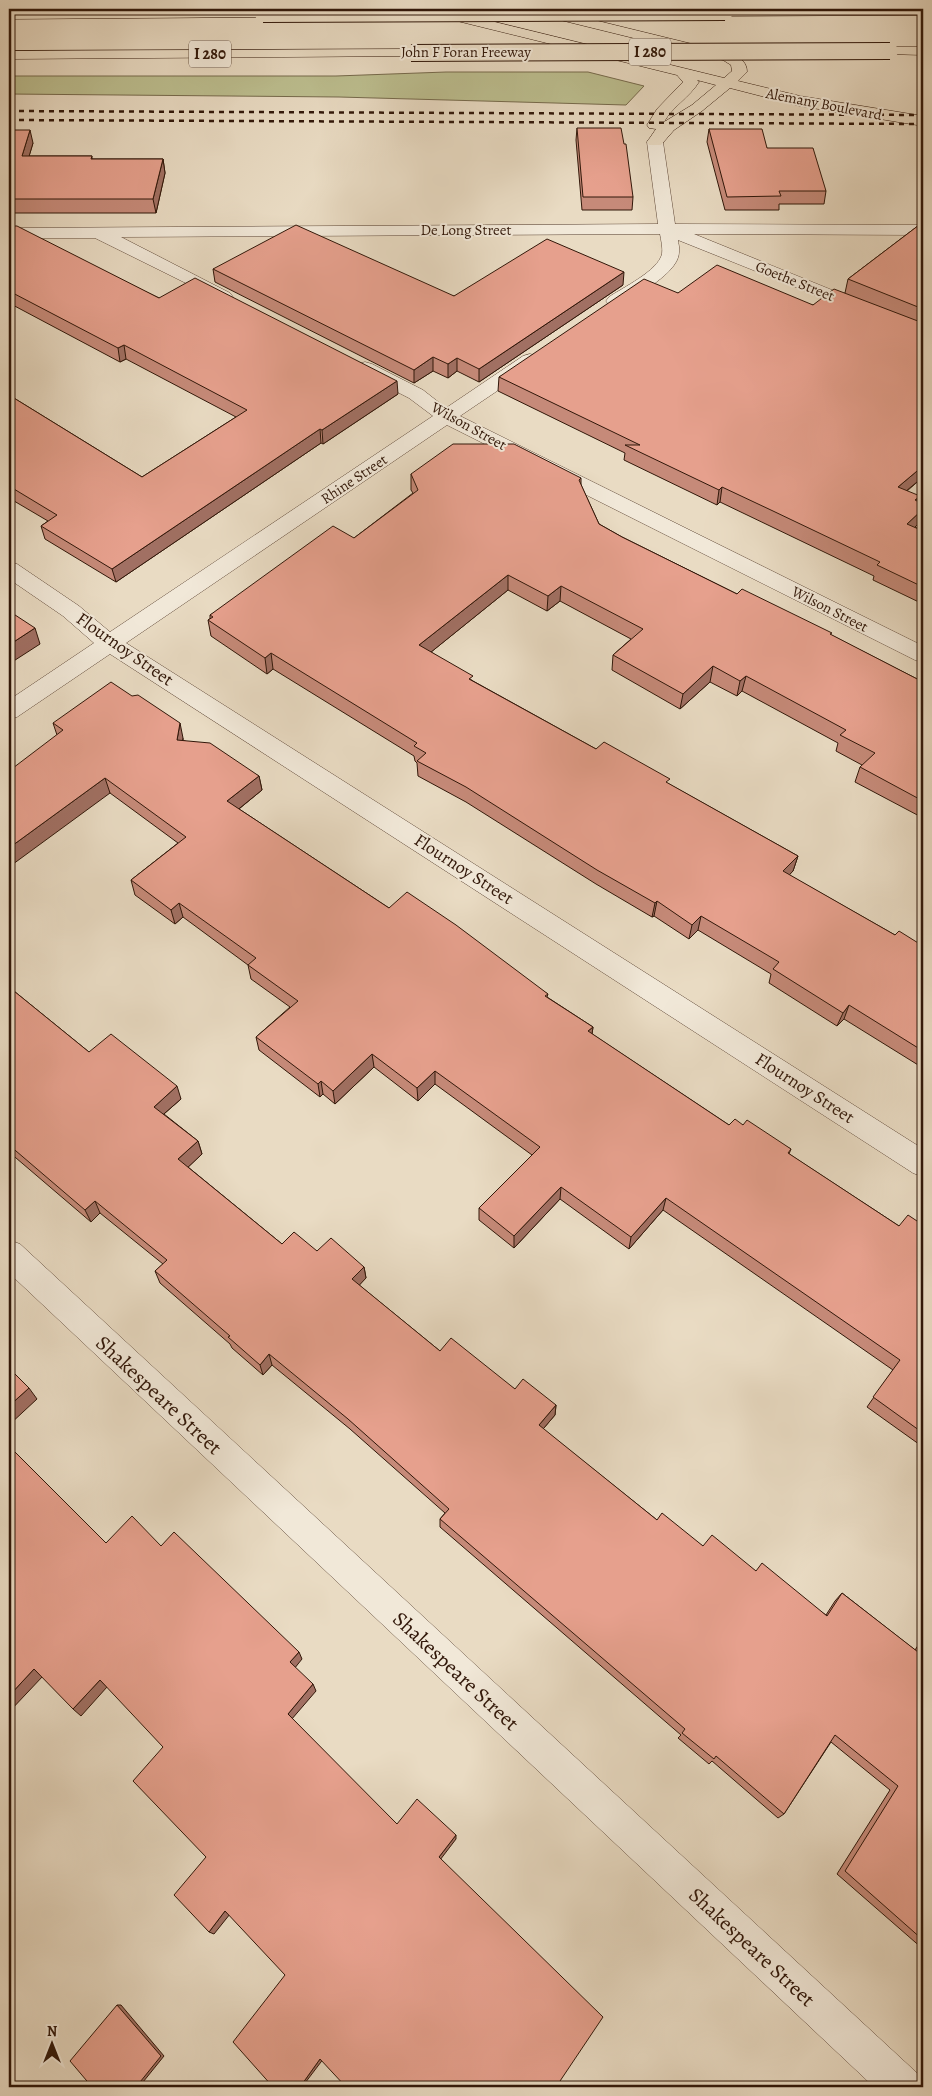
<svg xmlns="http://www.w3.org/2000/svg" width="932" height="2096" viewBox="0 0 932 2096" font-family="Alegreya,serif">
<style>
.green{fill:#bcbe8f;stroke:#766a4c}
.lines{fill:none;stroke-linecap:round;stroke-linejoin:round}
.minor-casing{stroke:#5f4838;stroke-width:1}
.major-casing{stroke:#311709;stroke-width:1}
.highway-casing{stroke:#311709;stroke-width:1}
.minor{fill:#f1e8d8;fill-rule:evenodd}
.major{fill:#e9dbc3;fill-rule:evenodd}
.highway{fill:#e9dbc3;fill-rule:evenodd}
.rail{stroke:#311709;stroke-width:2.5;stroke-dasharray:5 5;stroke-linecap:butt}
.highway-bridge-casing{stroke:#311709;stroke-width:18;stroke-linecap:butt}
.highway-bridge{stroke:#e9dbc3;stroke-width:16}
.wall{fill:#c68a79;stroke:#311709}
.shaded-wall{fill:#a17063;stroke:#311709}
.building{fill:#e6a08d;stroke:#311709}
.labels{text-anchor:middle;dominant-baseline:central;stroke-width:4;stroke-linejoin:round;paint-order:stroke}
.far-street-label{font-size:15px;fill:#311709;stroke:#f1e8d8}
.shield{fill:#f1e8d8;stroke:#6b5647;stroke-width:1}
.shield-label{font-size:16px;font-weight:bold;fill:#311709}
.street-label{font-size:18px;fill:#311709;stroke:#f1e8d8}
.near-street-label{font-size:21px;fill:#311709;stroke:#f1e8d8}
</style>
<rect width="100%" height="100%" fill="#e9dbc3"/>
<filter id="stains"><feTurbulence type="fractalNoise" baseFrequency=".004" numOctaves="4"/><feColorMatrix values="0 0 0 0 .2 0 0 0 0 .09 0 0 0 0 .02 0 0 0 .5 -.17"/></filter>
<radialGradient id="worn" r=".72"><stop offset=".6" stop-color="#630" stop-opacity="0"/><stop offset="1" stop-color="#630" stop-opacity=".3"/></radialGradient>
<path class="green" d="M 446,72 L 588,72 L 644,86 L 626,105 L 339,97 L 9,94 L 9,76 L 336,76 Z"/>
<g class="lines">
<defs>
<path id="minor" d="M 655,137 L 661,139 L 663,142 L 675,224 L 923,225 L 923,235 L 694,234 L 923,327 L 923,338 L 678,240 C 678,243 680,248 679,252 C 679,273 637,294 621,305 L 615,306 L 609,305 L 606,301 L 609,297 C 622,288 658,271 662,254 C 663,248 661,240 660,234 L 121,237 L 230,293 L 233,297 L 230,301 L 224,302 L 95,238 L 9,238 L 9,228 L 658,224 L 647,142 L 649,139 Z
M 530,354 L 537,356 L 539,360 L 537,364 L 460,416 L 923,646 L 923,663 L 915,660 L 447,425 L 126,643 L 923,1149 L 923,1177 L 913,1173 L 110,654 L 17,717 L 9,719 L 9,700 L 94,643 L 63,616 L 9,579 L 9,562 L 17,564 L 79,606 L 110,632 L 433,416 L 409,398 L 358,372 L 356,368 L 358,364 L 365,362 L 372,364 L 423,390 L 446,408 L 523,356 Z
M 9,1240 L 20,1244 L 917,2073 L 923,2087 L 874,2087 L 9,1273 Z"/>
<path id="major" d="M 442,9 L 724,78 L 732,71 L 731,65 L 723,60 L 540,15 L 538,12 L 540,9 L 549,9 L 733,54 C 741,58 747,63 747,72 L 738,81 L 800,96 L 923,116 L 923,126 L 800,106 L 730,88 L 702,111 L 674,130 L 661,145 L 649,145 L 647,142 L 656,129 L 649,128 L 647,125 L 657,109 L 683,82 L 677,75 L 437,16 L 435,13 L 437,10 ZM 697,80 L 716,85 L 692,105 L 664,122 C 672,107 689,98 699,82 Z"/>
<path id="highway" d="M 721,9 L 923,9 L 923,15 L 725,16 L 720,15 L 718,12 Z
M 263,10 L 268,11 L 270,14 L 268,17 L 9,19 L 9,11 Z
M 890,47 L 923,47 L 923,55 L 885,54 L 883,51 L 885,48 Z
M 411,49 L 416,50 L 418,53 L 416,56 L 9,59 L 9,51 Z"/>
</defs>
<use href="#minor" class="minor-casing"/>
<use href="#major" class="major-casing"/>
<use href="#highway" class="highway-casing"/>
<use href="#minor" class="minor"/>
<use href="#major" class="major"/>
<use href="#highway" class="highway"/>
<path class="rail" d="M 9,111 L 923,115
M 9,120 L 923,124"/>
<defs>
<path id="highway-bridge" d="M 263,14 L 725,12
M 411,53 L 890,51"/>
</defs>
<use href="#highway-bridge" class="highway-bridge-casing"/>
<use href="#highway-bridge" class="highway-bridge"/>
</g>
<path class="wall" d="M 577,128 L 633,197 L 632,210 L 582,210 L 576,140 Z
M 709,129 L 767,148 L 826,191 L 824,204 L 779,204 L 779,210 L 725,210 L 707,142 Z
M 9,130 L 33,143 L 29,156 L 92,156 L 92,159 L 163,159 L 165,173 L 156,213 L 9,213 Z
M 923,222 L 923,477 L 907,491 L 918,501 L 922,520 L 915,527 L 923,531 L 923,604 L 873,580 L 874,576 L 770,526 L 720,502 L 717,505 L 624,460 L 625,453 L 498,391 L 499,377 L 678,293 L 813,305 L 845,293 L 848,279 Z
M 9,226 L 159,298 L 398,394 L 323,444 L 321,443 L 116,582 L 45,539 L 41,526 L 48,521 L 9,498 L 9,395 L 142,477 L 236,417 L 126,359 L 120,362 L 9,303 Z
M 213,269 L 454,296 L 623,285 L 479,382 L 457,371 L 448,378 L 433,371 L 414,383 L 215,282 Z
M 411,474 L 581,478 L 581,485 L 599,524 L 622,537 L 737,594 L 831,635 L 923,682 L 923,818 L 855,782 L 860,767 L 862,765 L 836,751 L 838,743 L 742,691 L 737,696 L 710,682 L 680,709 L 612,670 L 613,655 L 631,639 L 560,601 L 547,611 L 508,590 L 431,652 L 473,681 L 596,749 L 669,784 L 798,856 L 793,871 L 789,875 L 895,935 L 923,946 L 923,1068 L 844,1019 L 837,1026 L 769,983 L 771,974 L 698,930 L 689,939 L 654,916 L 652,917 L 596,884 L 466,802 L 418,776 L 417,763 L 415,761 L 414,756 L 273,669 L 267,674 L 211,636 L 208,620 L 210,619 L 210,615 L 354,538 L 413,493 L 411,490 Z
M 53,723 L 183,738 L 183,740 L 259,776 L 262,790 L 239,809 L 389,908 L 548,994 L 547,997 L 593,1027 L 592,1034 L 729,1125 L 743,1125 L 791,1149 L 789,1154 L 899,1226 L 923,1225 L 923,1447 L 867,1407 L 893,1370 L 663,1210 L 629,1249 L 560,1199 L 514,1248 L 479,1220 L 479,1208 L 532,1155 L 435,1084 L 418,1101 L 374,1067 L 335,1104 L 323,1094 L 320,1097 L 259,1050 L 256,1037 L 290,1007 L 251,979 L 248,965 L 183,917 L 175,924 L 135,895 L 131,880 L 178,843 L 110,793 L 57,735 Z
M 9,987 L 89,1052 L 181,1099 L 164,1114 L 198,1141 L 202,1154 L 188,1167 L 282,1244 L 317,1251 L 364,1267 L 366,1278 L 359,1285 L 440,1351 L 515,1389 L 556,1405 L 555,1415 L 543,1429 L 657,1520 L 703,1546 L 756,1571 L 826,1615 L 835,1601 L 842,1593 L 915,1650 L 923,1638 L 923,1949 L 837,1874 L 890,1790 L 831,1742 L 784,1814 L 778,1818 L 712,1761 L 709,1764 L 678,1738 L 681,1735 L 440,1527 L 440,1519 L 445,1513 L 350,1429 L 272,1365 L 263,1375 L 232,1348 L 230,1344 L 160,1283 L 155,1271 L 163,1264 L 100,1213 L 91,1222 L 9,1152 Z"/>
<path class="shaded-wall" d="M 30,130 L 33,143 L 25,170 L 22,156 Z
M 163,159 L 165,173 L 156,213 L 153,199 Z
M 624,272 L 623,285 L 479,382 L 479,369 Z
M 124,345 L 126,359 L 120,362 L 118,348 Z
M 433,357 L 433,371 L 414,383 L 414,370 Z
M 457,358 L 457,371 L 448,378 L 448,364 Z
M 397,381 L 398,394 L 323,444 L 322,430 Z
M 320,429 L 321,443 L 116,582 L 112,569 Z
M 923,466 L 923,477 L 894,501 L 898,487 Z
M 722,487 L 720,502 L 717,505 L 719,490 Z
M 923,509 L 923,517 L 922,520 L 903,539 L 907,524 Z
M 508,575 L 508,590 L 420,661 L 419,645 Z
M 561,586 L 560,601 L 547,611 L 548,596 Z
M 35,628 L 40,644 L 9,664 L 9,645 Z
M 271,653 L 273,669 L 267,674 L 265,658 Z
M 713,666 L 710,682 L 680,709 L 683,694 Z
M 746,676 L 742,691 L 737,696 L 740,681 Z
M 180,723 L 183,738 L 180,755 L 177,740 Z
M 259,776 L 262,790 L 230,816 L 227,801 Z
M 105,778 L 110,793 L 9,867 L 9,848 Z
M 798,856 L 793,871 L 779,886 L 783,871 Z
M 657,901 L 654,916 L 652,917 L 655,903 Z
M 179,903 L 183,917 L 175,924 L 171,910 Z
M 701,916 L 698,930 L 689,939 L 692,925 Z
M 849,1005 L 844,1019 L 837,1026 L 843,1013 Z
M 593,1027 L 591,1041 L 588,1031 Z
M 372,1054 L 374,1067 L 335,1104 L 333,1091 Z
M 435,1071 L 435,1084 L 418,1101 L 417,1088 Z
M 321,1081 L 323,1094 L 320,1097 L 318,1084 Z
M 177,1086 L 181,1099 L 158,1119 L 154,1107 Z
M 198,1141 L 202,1154 L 183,1172 L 178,1159 Z
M 561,1187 L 560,1199 L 514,1248 L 514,1236 Z
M 666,1198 L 663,1210 L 629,1249 L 631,1237 Z
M 95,1201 L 100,1213 L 91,1222 L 85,1210 Z
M 364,1267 L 366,1278 L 354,1291 L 352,1279 Z
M 269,1354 L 272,1365 L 263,1375 L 260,1365 Z
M 29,1388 L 37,1399 L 9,1425 L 9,1406 Z
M 556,1405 L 555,1415 L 538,1435 L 539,1425 Z
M 299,1652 L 302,1659 L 294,1669 L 290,1662 Z
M 34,1669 L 43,1676 L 9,1712 L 9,1696 Z
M 100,1680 L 107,1687 L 81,1716 L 73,1709 Z
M 313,1684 L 316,1691 L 291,1720 L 288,1714 Z
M 456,1835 L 456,1839 L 440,1860 L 439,1857 Z
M 225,1911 L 230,1914 L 214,1934 L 209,1932 Z
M 117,2005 L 121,2005 L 164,2056 L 139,2087 L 136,2087 Z
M 324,2058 L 302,2087 L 300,2087 L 320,2059 Z"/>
<path class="building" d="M 577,128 L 621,128 L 624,144 L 626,144 L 633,197 L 583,197 Z
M 709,129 L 762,129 L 767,148 L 813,148 L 826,191 L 779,191 L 781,196 L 727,197 Z
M 9,130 L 30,130 L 22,156 L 92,156 L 91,159 L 163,159 L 153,199 L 9,199 Z
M 923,222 L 923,309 L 848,279 Z
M 296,225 L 454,296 L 547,239 L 624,272 L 479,369 L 457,358 L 448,364 L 433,357 L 414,370 L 213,269 Z
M 9,226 L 17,226 L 159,298 L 195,278 L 397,381 L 322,430 L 320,429 L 112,569 L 41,526 L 57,515 L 9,486 L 9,395 L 142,477 L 247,410 L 124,345 L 118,348 L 9,291 Z
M 717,265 L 813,305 L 834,289 L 923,323 L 923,466 L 898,487 L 920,496 L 915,500 L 923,504 L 923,509 L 907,524 L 923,531 L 923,587 L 877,565 L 880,562 L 773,511 L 722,487 L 719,490 L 625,445 L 640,445 L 499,377 L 644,279 L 678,293 Z
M 453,444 L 514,444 L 581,478 L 579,480 L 599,524 L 622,537 L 737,594 L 742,589 L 832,633 L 830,634 L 923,682 L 923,801 L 860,767 L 875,753 L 840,735 L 846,730 L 746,676 L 740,681 L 713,666 L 683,694 L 613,655 L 643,629 L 561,586 L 548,596 L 508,575 L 419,645 L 473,676 L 469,679 L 596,749 L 604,742 L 670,779 L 666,782 L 798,856 L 783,871 L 895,935 L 899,931 L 923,946 L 923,1051 L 849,1005 L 843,1013 L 773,969 L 779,962 L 701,916 L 692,925 L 657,901 L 655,903 L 597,870 L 466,787 L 417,761 L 426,753 L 414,746 L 417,743 L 271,653 L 265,658 L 208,620 L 213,617 L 210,615 L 333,526 L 354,538 L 418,490 L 411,474 Z
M 9,611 L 35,628 L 9,645 Z
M 111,682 L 132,696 L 138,695 L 180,723 L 177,740 L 210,743 L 259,776 L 227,801 L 389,908 L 407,892 L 456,925 L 548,994 L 545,996 L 593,1027 L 588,1031 L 729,1125 L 735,1119 L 743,1125 L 747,1120 L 791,1149 L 788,1153 L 899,1226 L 908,1215 L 923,1225 L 923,1433 L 873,1397 L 900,1360 L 666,1198 L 631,1237 L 561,1187 L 514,1236 L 479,1208 L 540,1147 L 435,1071 L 417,1088 L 372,1054 L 333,1091 L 321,1081 L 318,1084 L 256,1037 L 298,1001 L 248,965 L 256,958 L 179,903 L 171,910 L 131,880 L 186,837 L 105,778 L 9,848 L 9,771 L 63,730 L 53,723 Z
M 9,987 L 89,1052 L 111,1034 L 177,1086 L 154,1107 L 198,1141 L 178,1159 L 282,1244 L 294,1232 L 317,1251 L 331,1238 L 364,1267 L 352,1279 L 440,1351 L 451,1338 L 515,1389 L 523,1379 L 556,1405 L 539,1425 L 657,1520 L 662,1513 L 703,1546 L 712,1535 L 756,1571 L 762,1563 L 827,1616 L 842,1593 L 918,1652 L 923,1643 L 923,1940 L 845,1871 L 898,1786 L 835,1735 L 784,1814 L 716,1756 L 714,1759 L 682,1733 L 685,1729 L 440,1519 L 449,1509 L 348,1419 L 269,1354 L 260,1365 L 228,1337 L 230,1336 L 155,1271 L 167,1260 L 95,1201 L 85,1210 L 9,1145 Z
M 9,1368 L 29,1388 L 9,1406 Z
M 9,1446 L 106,1543 L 132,1516 L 161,1546 L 174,1532 L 299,1652 L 290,1662 L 313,1684 L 288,1714 L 397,1824 L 417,1799 L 456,1835 L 439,1857 L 603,2017 L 556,2087 L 346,2087 L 320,2059 L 300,2087 L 273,2087 L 233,2042 L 285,1975 L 225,1911 L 209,1932 L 174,1895 L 206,1857 L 133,1781 L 163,1747 L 100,1680 L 73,1709 L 34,1669 L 9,1696 Z
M 117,2005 L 161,2056 L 136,2087 L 92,2087 L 70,2061 Z"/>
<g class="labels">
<g class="far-street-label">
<text x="466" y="52">John F Foran Freeway</text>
<text transform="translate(824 104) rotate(11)">Alemany Boulevard</text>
<text x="466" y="230">De Long Street</text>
<text transform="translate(795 281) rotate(22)">Goethe Street</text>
<text transform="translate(469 426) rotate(29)">Wilson Street</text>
<text transform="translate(354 479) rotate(-34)">Rhine Street</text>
<text transform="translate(830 609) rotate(27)">Wilson Street</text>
</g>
<g class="shield">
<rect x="629" y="38.5" width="42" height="27" rx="4"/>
<rect x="189" y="40.5" width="42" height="27" rx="4"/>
</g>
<g class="shield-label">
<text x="650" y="52">I 280</text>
<text x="210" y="54">I 280</text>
</g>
<g class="street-label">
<text transform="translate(125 649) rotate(35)">Flournoy Street</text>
<text transform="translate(464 869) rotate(33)">Flournoy Street</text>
<text transform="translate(805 1088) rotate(33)">Flournoy Street</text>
</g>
<g class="near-street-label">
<text transform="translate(159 1395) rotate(43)">Shakespeare Street</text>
<text transform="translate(456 1671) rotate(43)">Shakespeare Street</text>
<text transform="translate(752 1947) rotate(43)">Shakespeare Street</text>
</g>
</g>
<rect width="932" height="2096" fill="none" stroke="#e9dbc3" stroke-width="30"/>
<rect x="10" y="10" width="912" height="2076" fill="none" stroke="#311709" stroke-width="2.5"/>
<rect x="15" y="15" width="902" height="2066" fill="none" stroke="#311709"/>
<g transform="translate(52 2044)" stroke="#f1e8d8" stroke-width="4" paint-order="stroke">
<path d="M0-4L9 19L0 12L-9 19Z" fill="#311709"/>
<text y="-8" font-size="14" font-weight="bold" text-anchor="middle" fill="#311709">N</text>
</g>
<rect width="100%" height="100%" filter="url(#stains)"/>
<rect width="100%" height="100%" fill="url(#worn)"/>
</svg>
